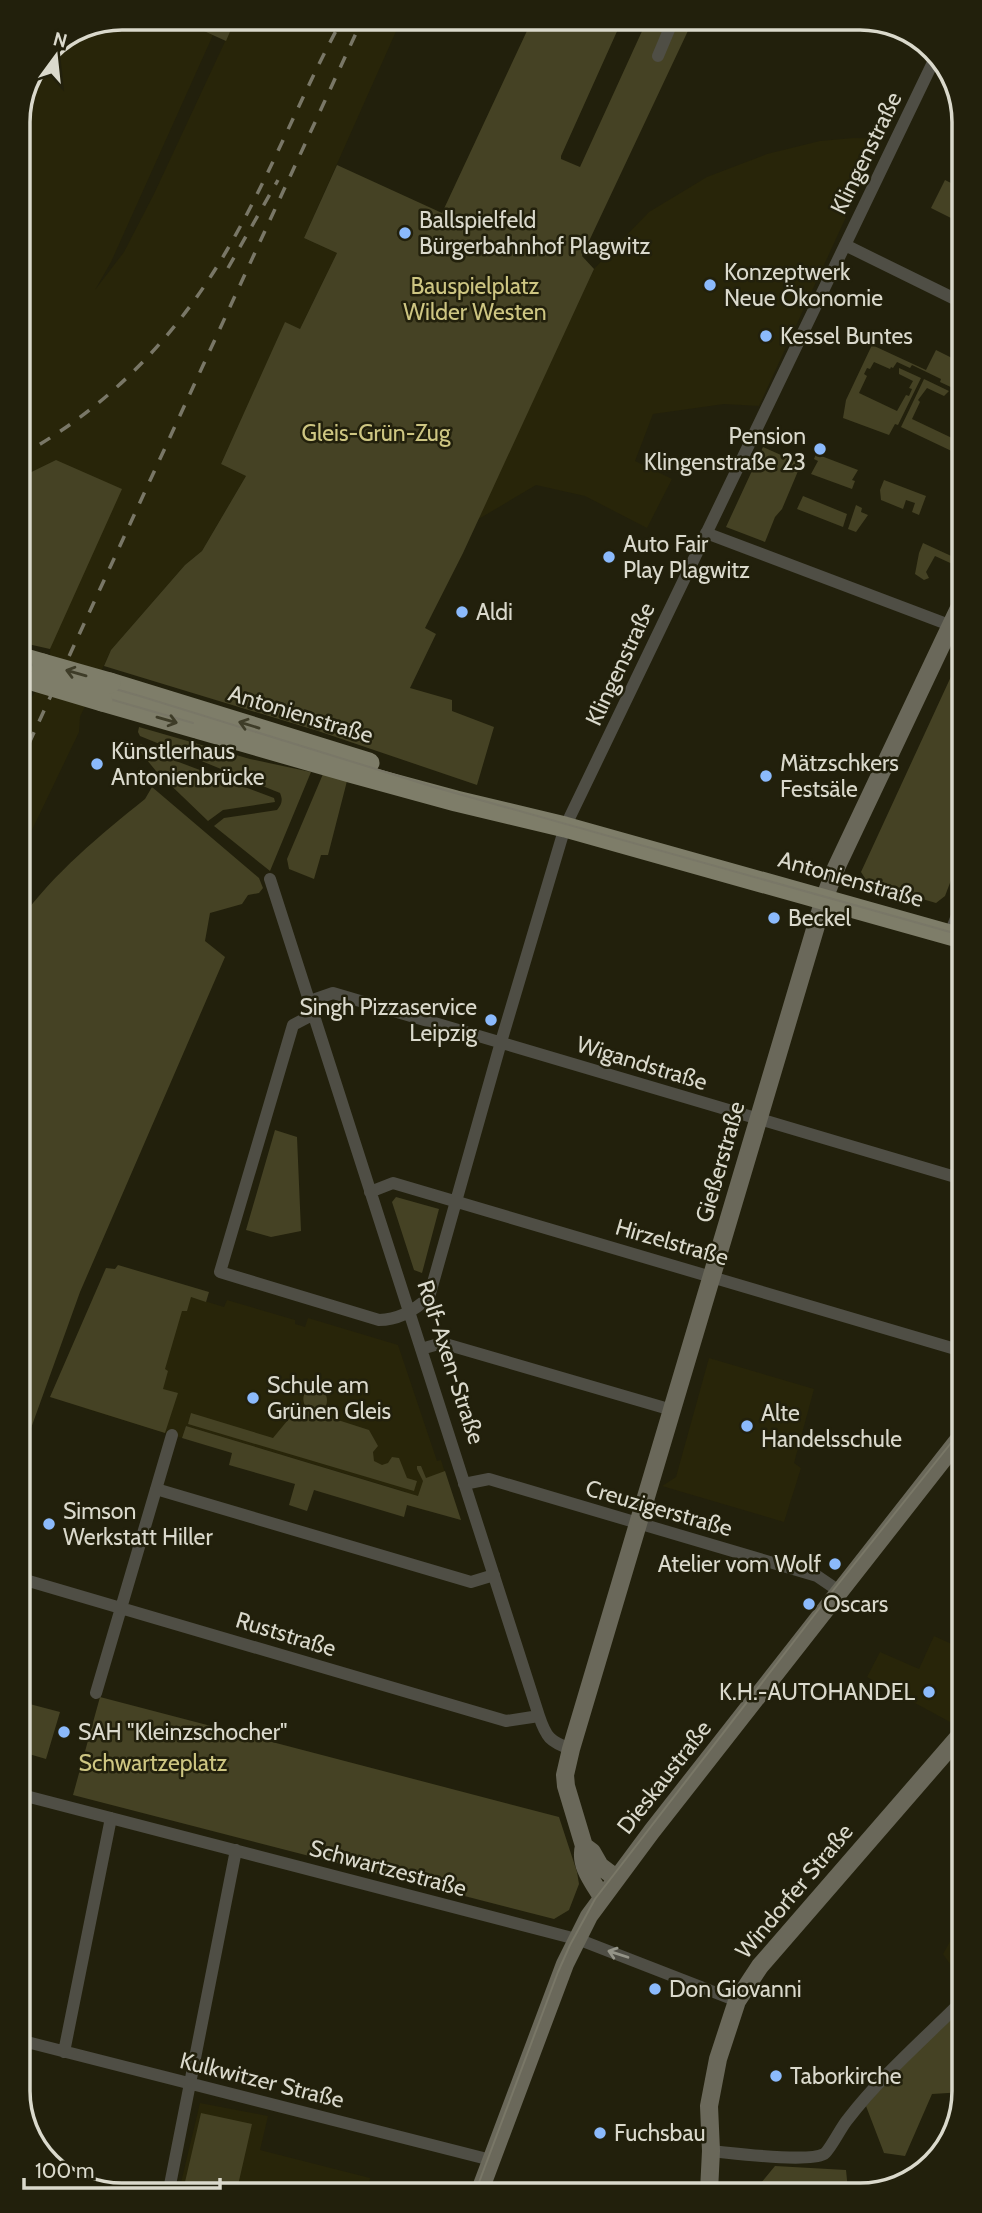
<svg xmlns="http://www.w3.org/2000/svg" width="982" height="2213" viewBox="0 0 982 2213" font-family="Cabin,sans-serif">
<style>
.built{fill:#282509}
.green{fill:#454224}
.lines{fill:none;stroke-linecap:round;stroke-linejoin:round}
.street{stroke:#4f4e45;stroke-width:12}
.secondary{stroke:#6a685a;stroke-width:18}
.primary{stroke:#7e7d69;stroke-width:21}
.tram{stroke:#797767;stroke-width:2}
.rail{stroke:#797767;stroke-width:3.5;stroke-dasharray:12 12;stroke-linecap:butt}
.primary-bridge{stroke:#7e7d69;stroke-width:21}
.oneway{stroke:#3e3c28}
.oneway2{stroke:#949488}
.poi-dot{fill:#8bbafc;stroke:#22200c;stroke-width:2.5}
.labels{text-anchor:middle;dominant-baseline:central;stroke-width:5;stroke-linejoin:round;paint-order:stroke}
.street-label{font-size:23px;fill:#dad9cc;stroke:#22200c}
.poi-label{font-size:23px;fill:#dad9cc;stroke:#22200c;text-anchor:start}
.park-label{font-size:23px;fill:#cec682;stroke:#22200c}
.rim{fill:none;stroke:#dad9cc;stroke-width:3.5}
</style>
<rect width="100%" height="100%" fill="#22200c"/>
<path class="built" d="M 122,18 L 175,18 L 213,35 L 111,262 L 95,290 L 124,252 L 154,194 L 236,18 L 402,18 L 304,238 L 337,253 L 300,329 L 285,323 L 221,464 L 246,476 L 202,551 L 185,565 L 111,650 L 80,717 L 79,732 L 20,855 L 19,695 L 29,698 L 33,696 L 50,657 L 56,460 L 19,478 L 18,116 L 48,48 Z
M 854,138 L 882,139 L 759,406 L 724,404 L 653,414 L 635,461 L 672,479 L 647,528 L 585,496 L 536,485 L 477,520 L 594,269 L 649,212 L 707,177 L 767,154 L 820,141 Z
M 130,1278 L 224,1307 L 227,1300 L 295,1320 L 295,1324 L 305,1327 L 308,1318 L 398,1345 L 437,1461 L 441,1460 L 451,1491 L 427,1511 L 403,1504 L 406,1492 L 186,1426 L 182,1438 L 84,1408 L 95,1388 Z
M 709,1358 L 814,1389 L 794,1463 L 801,1468 L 784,1522 L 662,1486 L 676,1477 Z
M 934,1636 L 963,1649 L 963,1706 L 950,1722 L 867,1677 L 880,1652 L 919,1669 Z
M 957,1929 L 964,1933 L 964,1984 L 943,1954 Z
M 200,2103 L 268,2116 L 260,2150 L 370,2178 L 369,2183 L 399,2193 L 178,2195 Z"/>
<path class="green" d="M 175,18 L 236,18 L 226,41 Z
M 533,18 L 623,18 L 561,156 L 561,159 L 580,167 L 648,18 L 694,18 L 582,256 L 594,269 L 463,553 L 425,628 L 436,634 L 410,688 L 452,700 L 452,711 L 494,727 L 477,785 L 318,731 L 104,666 L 111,650 L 185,565 L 202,551 L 246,476 L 221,464 L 285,322 L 300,329 L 337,253 L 304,238 L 337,165 L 442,213 Z
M 945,180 L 959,187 L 959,222 L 931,208 Z
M 872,345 L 926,370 L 936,350 L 960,362 L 960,403 L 952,397 L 955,389 L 940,382 L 941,379 L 912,365 L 910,368 L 897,362 L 893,368 L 891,367 L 890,369 L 874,362 L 870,369 L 867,368 L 864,374 L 867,376 L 859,393 L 897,411 L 906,395 L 909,396 L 912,389 L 909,388 L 913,381 L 899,374 L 899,368 L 921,378 L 898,425 L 895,424 L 889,435 L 843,418 L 846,400 Z
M 924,379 L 949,391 L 944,396 L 927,388 L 918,400 L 920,402 L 912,419 L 952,438 L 960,424 L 960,441 L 958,445 L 960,446 L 960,455 L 901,427 Z
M 763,447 L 801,464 L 782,509 L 775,517 L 765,542 L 726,527 Z
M 816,454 L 858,470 L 852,480 L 855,481 L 852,489 L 811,474 L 818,461 L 814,459 Z
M 56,460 L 122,489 L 50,649 L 19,642 L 19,478 Z
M 884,480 L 926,496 L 919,515 L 912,512 L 915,503 L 906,500 L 903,509 L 881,500 L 880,490 Z
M 803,496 L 847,514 L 843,527 L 797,509 Z
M 856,505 L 862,508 L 861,512 L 868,515 L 856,532 L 848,529 Z
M 923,543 L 960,560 L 959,567 L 935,556 L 926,572 L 929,578 L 924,580 L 915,574 L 919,553 Z
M 960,657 L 961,854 L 945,896 L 936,903 L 868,883 L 861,872 Z
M 139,727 L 250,759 L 311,772 L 270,871 L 214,826 L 224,818 L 277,810 C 282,804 283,800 280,793 L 140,736 L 138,732 Z
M 141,744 L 176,761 L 274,798 L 275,802 L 223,810 L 208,821 L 156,771 L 137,748 Z
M 323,774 L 347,781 L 328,855 L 321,855 L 314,879 L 289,869 L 287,859 Z
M 152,787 L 259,878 L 263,888 L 259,893 L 248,895 L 242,904 L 210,913 L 205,941 L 225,957 L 80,1292 L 21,1456 L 20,920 C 55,872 99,836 145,799 Z
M 275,1130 L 297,1137 L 301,1231 L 271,1237 L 246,1230 Z
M 396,1197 L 439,1209 L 422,1273 L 414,1270 L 392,1202 Z
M 118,1265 L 209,1292 L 206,1302 L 191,1297 L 187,1311 L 182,1311 L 165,1369 L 168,1371 L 163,1389 L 178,1393 L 165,1433 L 50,1397 L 106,1268 L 115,1269 Z
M 316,1388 C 325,1390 329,1397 326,1406 L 316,1413 L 369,1430 L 378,1446 L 373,1452 L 374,1461 L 382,1465 L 388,1463 L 392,1457 L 399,1458 L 407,1478 L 417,1481 L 414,1491 L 188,1424 L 191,1413 L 273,1438 L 297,1409 L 308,1411 C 300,1401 302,1389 316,1388 Z
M 186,1426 L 418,1496 L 423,1481 L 417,1469 L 417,1466 L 421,1466 L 426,1478 L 445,1471 L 461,1520 L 407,1505 L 404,1517 L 314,1490 L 307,1511 L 289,1505 L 295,1484 L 229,1465 L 232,1453 L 182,1438 Z
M 100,1697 L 559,1817 L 577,1872 L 579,1884 L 569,1910 L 554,1919 L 73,1795 Z
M 22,1702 L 60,1712 L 46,1759 L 22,1752 Z
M 964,2006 L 964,2092 L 932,2094 L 905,2156 L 884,2153 L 866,2106 L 900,2066 Z
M 201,2113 L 252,2124 L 236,2194 L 182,2195 Z
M 775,2166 L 846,2170 L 848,2190 L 757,2191 L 756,2189 Z"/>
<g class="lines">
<path class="street" d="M 648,20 L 669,29
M 658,56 L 674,18
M 845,245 L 959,301
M 706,533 L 960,629
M 270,879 L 539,1716 C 546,1737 550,1742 571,1749
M 950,934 L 961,905
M 310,1001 L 333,993 L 962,1179
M 314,1014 L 293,1025 L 220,1272 L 379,1320 C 398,1320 415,1310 429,1297 L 501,1042 L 565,827 L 936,56
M 370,1192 L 393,1183 L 962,1351
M 421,1349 L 442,1343 L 672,1410
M 464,1484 L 489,1479 L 817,1576 L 839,1591
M 156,1489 L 471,1582 L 494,1575
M 22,1579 L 506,1721 L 539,1716
M 96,1693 L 172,1435
M 22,1795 L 580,1940 L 737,2001
M 23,2041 L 491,2160
M 64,2052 L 111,1818
M 711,2151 C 733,2153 807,2163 824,2154 C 830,2150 841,2127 848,2119 C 882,2075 925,2038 964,1999
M 168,2195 L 236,1850"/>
<path class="secondary" d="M 584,1846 L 592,1852 L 600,1866 L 616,1878
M 602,1897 C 592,1881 579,1865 584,1846 L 566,1786 L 565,1775 L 571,1749 L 824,899 L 836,868 L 960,606
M 709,2191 L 711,2151 L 709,2106 L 718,2059 L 737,2001 L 760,1966 L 963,1732
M 479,2193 L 565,1964 L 589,1916 L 652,1831 L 963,1434"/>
<path class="primary" d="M 19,657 L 43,664
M 110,683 L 369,763
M 102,701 L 353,773 L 456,801 L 565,827 L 961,938"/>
<path class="tram" d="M 19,661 L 143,697 L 434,787 L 961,935
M 19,673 L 193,723
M 475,2193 L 558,1972 L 570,1945 L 595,1899 L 835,1588 L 963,1428"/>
<path class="rail" d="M 228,268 L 278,180
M 19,456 C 107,409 177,336 227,250 C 271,175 301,94 343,18
M 19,765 L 363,18"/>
<path class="primary-bridge" d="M 43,664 L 110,683
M 35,681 L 102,701"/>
</g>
<defs><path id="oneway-shaft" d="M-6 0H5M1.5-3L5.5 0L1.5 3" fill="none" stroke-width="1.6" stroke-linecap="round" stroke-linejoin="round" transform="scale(1.75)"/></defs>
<g class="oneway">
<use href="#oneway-shaft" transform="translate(76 673) rotate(-164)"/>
<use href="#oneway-shaft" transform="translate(167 720) rotate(16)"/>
<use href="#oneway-shaft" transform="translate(249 725) rotate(-163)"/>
</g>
<use class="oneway2" href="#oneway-shaft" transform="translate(618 1954) rotate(-162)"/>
<g class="poi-dot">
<circle cx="405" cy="233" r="7"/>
<circle cx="710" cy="285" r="7"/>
<circle cx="766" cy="336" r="7"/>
<circle cx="820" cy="449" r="7"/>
<circle cx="609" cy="557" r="7"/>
<circle cx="462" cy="612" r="7"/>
<circle cx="97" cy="764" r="7"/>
<circle cx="766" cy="776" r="7"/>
<circle cx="774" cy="918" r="7"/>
<circle cx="491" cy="1020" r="7"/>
<circle cx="253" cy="1398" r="7"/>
<circle cx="747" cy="1426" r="7"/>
<circle cx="49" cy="1524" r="7"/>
<circle cx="835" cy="1564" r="7"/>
<circle cx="809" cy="1604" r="7"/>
<circle cx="929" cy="1692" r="7"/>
<circle cx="64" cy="1732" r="7"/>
<circle cx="655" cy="1989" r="7"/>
<circle cx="776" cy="2076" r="7"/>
<circle cx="600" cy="2133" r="7"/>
</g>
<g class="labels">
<g class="street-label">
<text transform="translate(866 153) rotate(-64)">Klingenstraße</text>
<text transform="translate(620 664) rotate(-65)">Klingenstraße</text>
<text transform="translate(301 714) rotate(17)">Antonienstraße</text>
<text transform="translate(851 879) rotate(16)">Antonienstraße</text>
<text transform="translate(642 1063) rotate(17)">Wigandstraße</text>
<text transform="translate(720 1162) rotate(-74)">Gießerstraße</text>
<text transform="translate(672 1242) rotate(16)">Hirzelstraße</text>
<text transform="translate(451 1362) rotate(72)">Rolf-Axen-Straße</text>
<text transform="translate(659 1508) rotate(16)">Creuzigerstraße</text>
<text transform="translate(286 1634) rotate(17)">Ruststraße</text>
<text transform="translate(664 1777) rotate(-52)">Dieskaustraße</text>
<text transform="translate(388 1868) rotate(15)">Schwartzestraße</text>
<text transform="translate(794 1891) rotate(-50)">Windorfer Straße</text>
<text transform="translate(262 2080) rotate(14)">Kulkwitzer Straße</text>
</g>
<g class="poi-label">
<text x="419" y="220">Ballspielfeld<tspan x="419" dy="26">Bürgerbahnhof Plagwitz</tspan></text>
<text x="724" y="272">Konzeptwerk<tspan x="724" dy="26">Neue Ökonomie</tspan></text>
<text x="780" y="336">Kessel Buntes</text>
<text x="806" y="436" text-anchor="end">Pension<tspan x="806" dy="26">Klingenstraße 23</tspan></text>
<text x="623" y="544">Auto Fair<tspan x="623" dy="26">Play Plagwitz</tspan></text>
<text x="476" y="612">Aldi</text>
<text x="111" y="751">Künstlerhaus<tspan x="111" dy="26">Antonienbrücke</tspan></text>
<text x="780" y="763">Mätzschkers<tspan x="780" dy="26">Festsäle</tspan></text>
<text x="788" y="918">Beckel</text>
<text x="477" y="1007" text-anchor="end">Singh Pizzaservice<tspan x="477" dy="26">Leipzig</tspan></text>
<text x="267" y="1385">Schule am<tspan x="267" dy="26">Grünen Gleis</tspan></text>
<text x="761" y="1413">Alte<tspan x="761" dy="26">Handelsschule</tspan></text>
<text x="63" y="1511">Simson<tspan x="63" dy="26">Werkstatt Hiller</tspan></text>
<text x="821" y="1564" text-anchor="end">Atelier vom Wolf</text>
<text x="823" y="1604">Oscars</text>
<text x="915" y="1692" text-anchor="end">K.H.-AUTOHANDEL</text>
<text x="78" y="1732">SAH "Kleinzschocher"</text>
<text x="669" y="1989">Don Giovanni</text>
<text x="790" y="2076">Taborkirche</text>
<text x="614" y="2133">Fuchsbau</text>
</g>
<g class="park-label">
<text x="475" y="286">Bauspielplatz<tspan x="475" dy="26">Wilder Westen</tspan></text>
<text x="376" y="433">Gleis-Grün-Zug</text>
<text x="153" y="1763">Schwartzeplatz</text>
</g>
</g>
<path d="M0 0H982V2213H0ZM122 30H860A92 92 0 0 1 952 122V2091A92 92 0 0 1 860 2183H122A92 92 0 0 1 30 2091V122A92 92 0 0 1 122 30Z" fill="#22200c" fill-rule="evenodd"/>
<path class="rim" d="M122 30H860A92 92 0 0 1 952 122V2091A92 92 0 0 1 860 2183H122A92 92 0 0 1 30 2091V122A92 92 0 0 1 122 30Z"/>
<g transform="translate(56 56) rotate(15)" stroke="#22200c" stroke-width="5" paint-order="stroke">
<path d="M0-5L12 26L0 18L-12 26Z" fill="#dad9cc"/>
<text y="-10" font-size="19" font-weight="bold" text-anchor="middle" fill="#dad9cc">N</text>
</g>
<path d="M24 2178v10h196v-10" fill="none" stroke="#dad9cc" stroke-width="3.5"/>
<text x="35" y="2178" font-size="21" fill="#dad9cc" stroke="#22200c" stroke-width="5" paint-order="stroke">100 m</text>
</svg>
